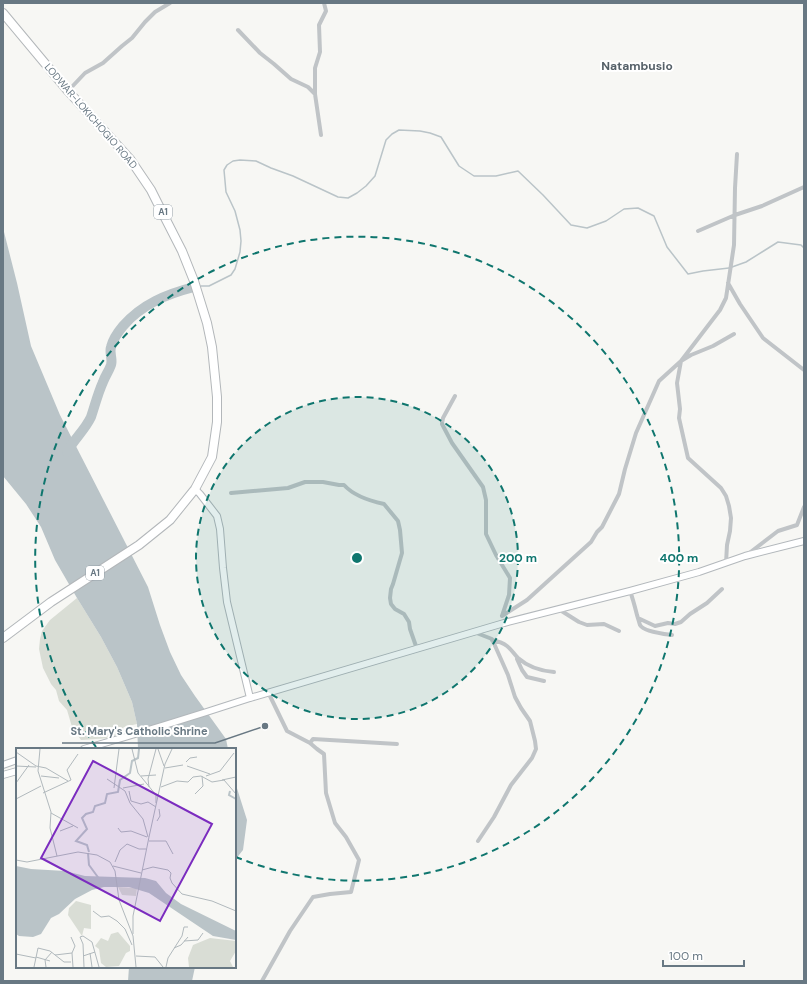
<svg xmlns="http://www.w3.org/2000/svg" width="807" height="984" viewBox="0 0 807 984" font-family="'DM Sans',sans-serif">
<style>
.green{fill:#d9ddd5}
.water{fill:#bac4c8}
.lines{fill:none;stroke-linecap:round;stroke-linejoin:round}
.stream{stroke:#bac4c8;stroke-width:1.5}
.river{stroke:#bac4c8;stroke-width:10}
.secondary-casing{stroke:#b3b8bc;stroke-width:8}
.highway-casing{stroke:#b3b7ba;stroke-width:10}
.street{stroke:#c0c4c7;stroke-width:4}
.secondary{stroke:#fff;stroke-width:6}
.highway{stroke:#fff;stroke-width:8}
.ring{fill:none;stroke:#0f766e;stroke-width:2;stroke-dasharray:7 5}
.labels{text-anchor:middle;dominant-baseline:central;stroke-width:4;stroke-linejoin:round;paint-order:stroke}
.shield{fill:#fff;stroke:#95a0a8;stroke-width:1}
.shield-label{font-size:9px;font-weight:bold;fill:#687883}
.street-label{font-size:10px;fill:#687883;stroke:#fff}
.quarter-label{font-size:12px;font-weight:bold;fill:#556068;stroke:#fff}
.inset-river{fill:none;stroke:#bac4c8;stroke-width:2}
.inset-road{fill:none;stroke:#b1b9bd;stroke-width:1}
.view{fill:#7b2cbf;fill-opacity:0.15;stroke:#7b2cbf;stroke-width:2}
.inset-edge{fill:none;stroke:#687883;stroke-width:2}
.centre{fill:#0f766e;stroke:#fff;stroke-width:2}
.ring-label{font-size:12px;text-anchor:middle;font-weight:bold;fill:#0f766e;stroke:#fff;stroke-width:4;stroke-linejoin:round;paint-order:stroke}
.leader{fill:none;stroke:#687883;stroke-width:1.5}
.callout-dot{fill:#687883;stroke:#fff;stroke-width:1.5}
.callout-label{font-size:11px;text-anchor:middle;font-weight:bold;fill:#687883;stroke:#fff;stroke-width:4;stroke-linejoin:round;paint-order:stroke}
</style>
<rect width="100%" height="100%" fill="#f7f7f4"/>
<path class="green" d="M 77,598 L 101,637 L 117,667 L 132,702 L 137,724 L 124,727 L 118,734 L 111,738 L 81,740 L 72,727 L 67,710 L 59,701 L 56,690 L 51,684 L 43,668 L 39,649 L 40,639 L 42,631 L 50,620 Z"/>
<path class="water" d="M 3,228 L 17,283 L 31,346 L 60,415 L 148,587 L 160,625 L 170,652 L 181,675 L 195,696 L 226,739 L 228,749 L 138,749 L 137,724 L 132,702 L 117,667 L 101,637 L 77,598 L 55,560 L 41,527 L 26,504 L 3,476 Z
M 235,782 L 247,820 L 243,850 L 235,860 Z
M 129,967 L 195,967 L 192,981 L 128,981 Z"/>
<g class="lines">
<path class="stream" d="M 732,267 L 746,262 L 778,242 L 801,245 L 804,248
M 201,286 L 209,286 L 231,275 L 235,269 L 240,252 L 241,241 L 240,230 L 235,211 L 226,192 L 224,170 L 227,165 L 233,161 L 240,160 L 256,161 L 271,168 L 293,176 L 338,197 L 348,198 L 357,193 L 366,186 L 375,176 L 386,140 L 392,134 L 399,130 L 420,131 L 430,133 L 441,137 L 459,166 L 474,176 L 496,176 L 518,171 L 543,195 L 571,225 L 587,228 L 606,221 L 624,209 L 638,208 L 654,216 L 667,247 L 688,274 L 703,271 L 729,268"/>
<path class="river" d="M 67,452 C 74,439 85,430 91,417 C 95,405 98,393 103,382 C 105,376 109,371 111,365 C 113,359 109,353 111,347 C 113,339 118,332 123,326 C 142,304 167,294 194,287"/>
<defs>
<path id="secondary" d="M 195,489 L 200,494 L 217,516 L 220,529 L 223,568 L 227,602 L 250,698
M 84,749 C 140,733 195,716 250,698 L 504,623 L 630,591 L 699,572 L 745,556 L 804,541
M 3,765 L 17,760
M 3,775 L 17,771"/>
<path id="highway" d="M 3,13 L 68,91 L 130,159 L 151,190 L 159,206 L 182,251 L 194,281 L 207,323 L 212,347 L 217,397 L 217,422 L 212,457 L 195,489 L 170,520 L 139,545 L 51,602 L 3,638"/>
</defs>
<use href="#secondary" class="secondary-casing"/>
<use href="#highway" class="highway-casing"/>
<path class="street" d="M 238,30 L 260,53 L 274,64 L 291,79 L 308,87 L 315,94
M 68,91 L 85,73 L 103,63 L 122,46 L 132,38 L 145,22 L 155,12 L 170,3
M 321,135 L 315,94 L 315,68 L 320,52 L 319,25 L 326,11 L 324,3
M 698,231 L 735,215 L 762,206 L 804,187
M 728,283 L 740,304 L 763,338 L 804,370
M 455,396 L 443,418 L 442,424 L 452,443 L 483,487 L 486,500 L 486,534 L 496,555 L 510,578 L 509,595 L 502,616
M 231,493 L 288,488 L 305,482 L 323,482 L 339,485 L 344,485 C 354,496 370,501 384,504 L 398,521 L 400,530 L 402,553 L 393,584 L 391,589 L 390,598 L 391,604 L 395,609 L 404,614 L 409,622 L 410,629 L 417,649
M 748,554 L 778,531 L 797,525 L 804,507
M 726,563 L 727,545 L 730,531 L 731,518 L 729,506 L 726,496 L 721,488 L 688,458 L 679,418 L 680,409 L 677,383 L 681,361 L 691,355 L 713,346 L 734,334
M 630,591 C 633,599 635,607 637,615 C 638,618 639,622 640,625 C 644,632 664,634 672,635
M 560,610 L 579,622 L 587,625 L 604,624 L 619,631
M 502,616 L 527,600 L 591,542 L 597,532 L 602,527 L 619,494 L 625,469 L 636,433 L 659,381 L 681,361 L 720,310 L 726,298 L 734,245 L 735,188 L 737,154
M 638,618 L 655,626 L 668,623 L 675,624 L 681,622 L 690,614 L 707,603 L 722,589
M 474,632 L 492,639 L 508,675 L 515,697 L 521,708 L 530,721 L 535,741 L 536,749 L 532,758 L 511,785 L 494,817 L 478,841
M 492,640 C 497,641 503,643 507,646 C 511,649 514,654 518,658 C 527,666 541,671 554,672
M 517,659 L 522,670 L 527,677 L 544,681
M 310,743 L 313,739 L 397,744
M 262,981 L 290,931 L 313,897 L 330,894 L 351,892 L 359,860 L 346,837 L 335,823 L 326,793 L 324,754 L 317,749 L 310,743 L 287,731 L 268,692"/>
<use href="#secondary" class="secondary"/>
<use href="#highway" class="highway"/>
</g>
<circle cx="357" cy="558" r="161" fill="#0f766e" fill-opacity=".12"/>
<g class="ring">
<circle cx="357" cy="558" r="161"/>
<path d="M96 747A322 322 0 1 1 236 857"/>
</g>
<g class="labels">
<g class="shield">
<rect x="154" y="205" width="18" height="14" rx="3"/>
<rect x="86" y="566" width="18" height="14" rx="3"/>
</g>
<g class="shield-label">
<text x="163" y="212">A1</text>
<text x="95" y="573">A1</text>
</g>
<g class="street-label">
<text transform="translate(91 116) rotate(49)">LODWAR-LOKICHOGIO ROAD</text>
</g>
<g class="quarter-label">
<text x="637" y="66">Natambusio</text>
</g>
</g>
<g transform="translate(16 748)">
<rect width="220" height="220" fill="#f7f7f4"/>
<path d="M 102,139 L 121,140 L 120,148 L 106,147 ZM 60,153 L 75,157 L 75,181 L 68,180 L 66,188 L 52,167 L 53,160 ZM 102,184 L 114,198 L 114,203 L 110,205 L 103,218 L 90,219 L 85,215 L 83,201 L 79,198 L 85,190 L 92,193 L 95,186 ZM 194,190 L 220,193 L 220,203 L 214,213 L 217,219 L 173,219 L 172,210 L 177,197 Z" fill="#d9ddd5"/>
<path d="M 0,118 L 15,121 L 49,123 L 69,128 L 129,130 L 140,133 L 150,145 L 165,156 L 220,183 L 220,192 L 197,188 L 133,145 L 113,139 L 88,139 L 76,142 L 59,151 L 43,166 L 35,170 L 25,186 L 17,189 L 3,188 L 0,186 Z" fill="#bac4c8"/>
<path class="inset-river" d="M 214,43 L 213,47 L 220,51M 73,104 L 71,97 L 60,93 L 71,81 L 66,70 L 70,66 L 77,64 L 79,58 L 89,55 L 91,46 L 102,44 L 104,32 L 114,25 L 116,13 L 122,10 L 123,1M 72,105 L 73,117 L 84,132"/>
<path class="inset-road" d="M 24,1 L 22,23 L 35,64 L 34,80 L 41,108M 116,1 L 122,25 L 140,47 L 140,55M 142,1 L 148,18M 0,4 L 20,18M 170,14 L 174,10 L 181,9M 0,18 L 20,19M 20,18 L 30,20 L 52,33M 171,18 L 194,26M 149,20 L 167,17M 25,28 L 43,30M 125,28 L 140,27M 190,28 L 204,23 L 218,5M 91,31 L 109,43 L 114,55 L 127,71 L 132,89M 206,32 L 220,29M 0,35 L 13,17M 133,39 L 132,31 L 140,1M 145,39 L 161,33 L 172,34 L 177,29 L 185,28 L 196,34 L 208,32 L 220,46M 98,40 L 103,1M 107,40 L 128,36M 113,43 L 115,53 L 125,56 L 132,54 L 140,59M 27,45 L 55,32 L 51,22 L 62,6M 179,46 L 187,38 L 186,28M 0,51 L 25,38M 35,65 L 62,80M 141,73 L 144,68 L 143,61M 102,80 L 105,84 L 115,83 L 131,89M 44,83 L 57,78M 133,93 L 150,93 L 157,106M 0,112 L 11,114 L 62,104 L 81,107 L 94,114 L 99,123 L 103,152 L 117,188 L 120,219M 99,114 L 104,102 L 111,96 L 123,101 L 130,101M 97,118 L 125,125M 126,122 L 137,119 L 152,122 L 155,125 L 154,130 L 156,135 L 166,146 L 196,153 L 220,163M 77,163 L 85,169 L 93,168 L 101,173 L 109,181 L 116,197M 117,186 L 117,168 L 133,89 L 149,16 L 156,1M 55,189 L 59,198 L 56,205 L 57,219M 64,189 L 67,188 L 76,194 L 83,219M 64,189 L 67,196 L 68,219M 168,193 L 182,192 L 187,185M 158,200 L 165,197 L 172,189M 74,205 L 76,219M 0,206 L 20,210M 39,207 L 56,205M 67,208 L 79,204M 120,208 L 139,209 L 147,219M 20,209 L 34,213M 18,219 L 22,200 L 34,203 L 48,214 L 55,214M 30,219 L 29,212 L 36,204M 150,219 L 152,210 L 166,188 L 168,179 L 172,179"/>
<path class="view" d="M 77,13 L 196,76 L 144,173 L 25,110 Z"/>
<rect width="220" height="220" class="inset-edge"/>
</g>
<circle cx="357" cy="558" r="6" class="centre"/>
<g class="ring-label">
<text x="518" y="562">200 m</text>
<text x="679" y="562">400 m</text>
</g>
<path class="leader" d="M265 726L215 743H62"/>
<circle class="callout-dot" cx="265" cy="726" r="4"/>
<g class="callout-label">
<text x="139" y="735">St. Mary's Catholic Shrine</text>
</g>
<rect width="807" height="984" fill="none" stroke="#687883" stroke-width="8"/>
<path d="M663 960v6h81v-6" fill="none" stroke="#687883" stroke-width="2"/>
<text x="669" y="960" font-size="12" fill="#687883" stroke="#ffffff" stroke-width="3" paint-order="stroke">100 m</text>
</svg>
